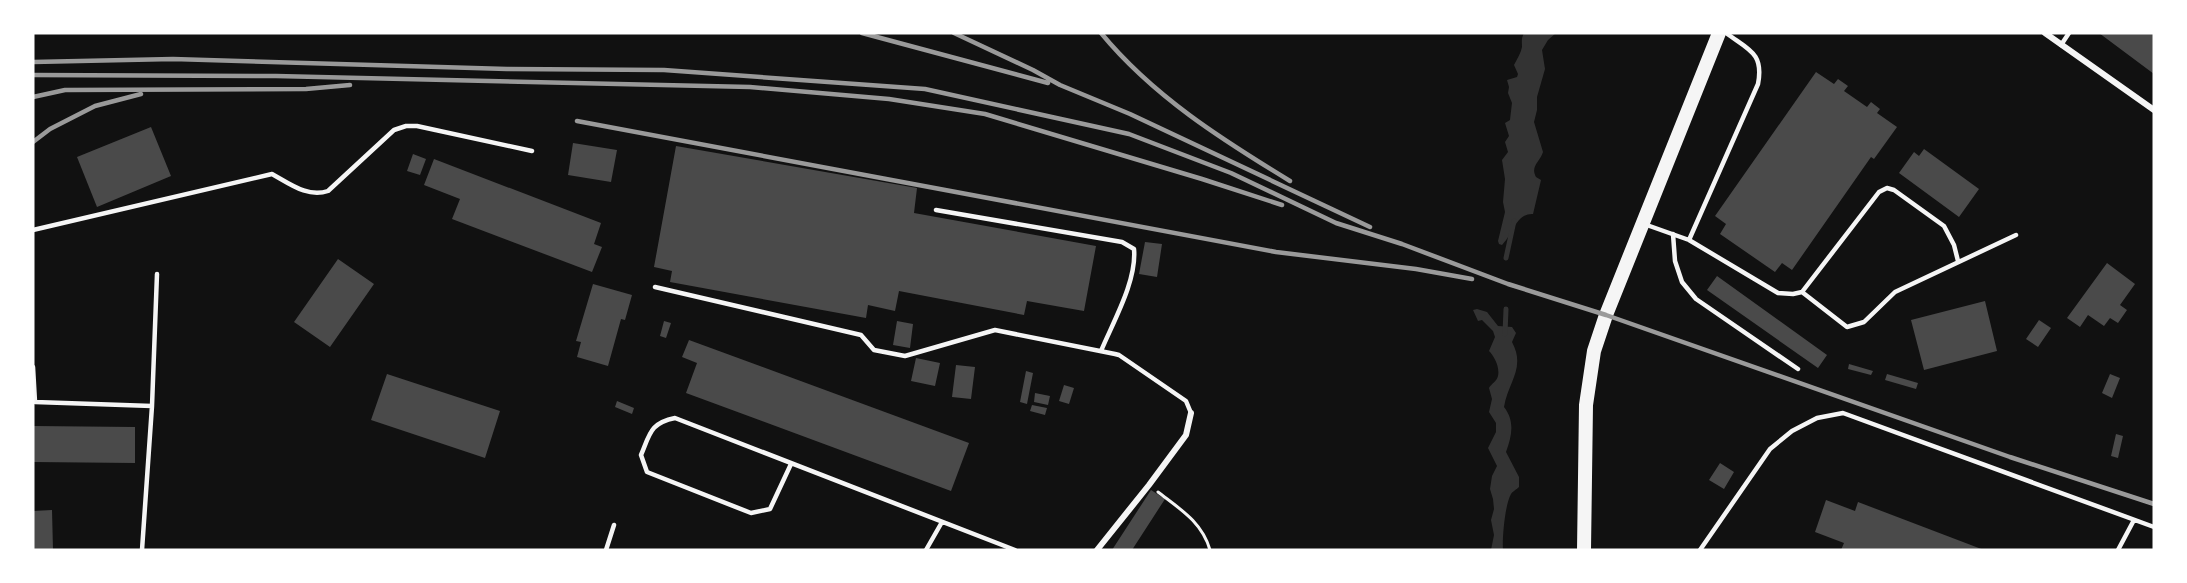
<svg xmlns="http://www.w3.org/2000/svg" width="2187" height="583" viewBox="0 0 2187 583" font-family="'DejaVu Sans',sans-serif">
<style>
.water{fill:#333}
.lines{fill:none;stroke-linecap:round;stroke-linejoin:round}
.stream{stroke:#333;stroke-width:5}
.building{fill:#4a4a4a}
.path{stroke:#f5f5f5;stroke-width:3}
.service{stroke:#f5f5f5;stroke-width:4.5}
.minor{stroke:#f5f5f5;stroke-width:6}
.primary{stroke:#f5f5f5;stroke-width:14}
.rail{stroke:#9a9a9a;stroke-width:4.5}
</style>
<rect width="100%" height="100%" fill="#111"/>
<path class="water" d="M 1524,33 L 1556,33 L 1548,40 L 1542,50 L 1545,69 L 1537,97 L 1537,110 L 1534,122 L 1543,152 C 1540,162 1530,166 1536,177 L 1541,180 L 1533,214 C 1516,213 1512,236 1502,245 L 1499,244 L 1498,241 L 1505,212 L 1503,202 L 1505,179 L 1502,160 L 1508,152 L 1505,142 L 1509,136 L 1505,123 L 1510,120 L 1512,103 L 1508,93 L 1509,87 L 1507,80 L 1517,77 L 1518,74 L 1514,65 C 1517,59 1521,53 1522,47 C 1522,41 1521,39 1524,33 Z
M 1477,309 L 1487,312 L 1498,326 L 1512,327 L 1516,333 L 1512,342 C 1526,368 1508,382 1504,407 C 1515,421 1512,436 1506,452 L 1519,477 L 1519,487 C 1517,489 1512,492 1511,494 C 1505,504 1502,539 1503,550 L 1491,550 L 1494,535 L 1491,520 L 1494,509 L 1493,499 L 1490,489 L 1492,476 L 1497,466 L 1488,448 L 1496,432 L 1496,423 L 1489,412 L 1492,399 L 1489,388 C 1491,384 1497,381 1498,376 C 1500,367 1494,356 1489,351 L 1495,337 L 1493,331 L 1482,320 L 1478,321 L 1473,310 Z"/>
<g class="lines">
<path class="stream" d="M 1506,258 L 1514,221
M 1505,334 L 1506,309"/>
</g>
<path class="building" d="M 2099,33 L 2154,33 L 2154,74 Z
M 1816,72 L 1834,84 L 1838,79 L 1848,86 L 1844,91 L 1867,107 L 1871,102 L 1880,109 L 1877,113 L 1897,127 L 1874,159 L 1871,157 L 1792,270 L 1782,263 L 1775,272 L 1720,234 L 1726,224 L 1715,216 Z
M 151,127 L 171,176 L 97,207 L 77,157 Z
M 573,143 L 617,150 L 611,182 L 568,175 Z
M 676,146 L 917,188 L 914,213 L 1096,246 L 1084,311 L 1027,301 L 1024,315 L 899,291 L 895,311 L 868,305 L 866,318 L 670,282 L 672,271 L 654,267 Z
M 1924,149 L 1979,189 L 1959,217 L 1899,173 L 1914,152 L 1919,156 Z
M 413,154 L 426,159 L 420,175 L 407,171 Z
M 434,159 L 601,223 L 594,244 L 602,247 L 592,272 L 452,219 L 460,199 L 424,185 Z
M 1145,242 L 1162,244 L 1157,277 L 1139,274 Z
M 338,259 L 374,284 L 330,347 L 294,322 Z
M 2107,263 L 2135,284 L 2120,305 L 2127,310 L 2118,323 L 2110,318 L 2104,326 L 2088,315 L 2080,327 L 2067,318 Z
M 1717,276 L 1827,355 L 1818,368 L 1707,290 Z
M 593,284 L 632,295 L 625,320 L 621,319 L 608,366 L 577,357 L 581,342 L 576,341 Z
M 1985,301 L 1997,351 L 1924,370 L 1911,320 Z
M 2039,320 L 2051,328 L 2038,347 L 2026,339 Z
M 664,321 L 671,323 L 666,338 L 660,336 Z
M 897,321 L 913,324 L 910,348 L 893,345 Z
M 689,340 L 969,443 L 951,491 L 686,393 L 697,363 L 682,357 Z
M 916,358 L 940,363 L 935,386 L 911,381 Z
M 1849,364 L 1873,371 L 1871,375 L 1848,369 Z
M 956,365 L 975,367 L 971,399 L 952,397 Z
M 1026,371 L 1033,373 L 1027,404 L 1020,402 Z
M 387,374 L 500,411 L 485,458 L 371,420 Z
M 1887,374 L 1918,383 L 1916,389 L 1885,380 Z
M 2110,374 L 2120,378 L 2112,398 L 2102,393 Z
M 1064,385 L 1074,388 L 1069,404 L 1059,401 Z
M 1035,393 L 1050,396 L 1048,405 L 1034,402 Z
M 617,401 L 634,408 L 632,414 L 615,407 Z
M 1032,405 L 1047,408 L 1045,415 L 1030,411 Z
M 33,426 L 135,427 L 135,463 L 33,462 Z
M 2116,434 L 2123,436 L 2118,458 L 2111,456 Z
M 1720,463 L 1734,472 L 1724,489 L 1709,480 Z
M 1151,490 L 1165,499 L 1132,550 L 1112,550 Z
M 1826,500 L 1855,511 L 1858,502 L 1984,550 L 1841,550 L 1844,543 L 1815,532 Z
M 52,510 L 53,550 L 33,550 L 33,511 Z"/>
<g class="lines">
<path class="path" d="M 1158,492 C 1180,509 1202,522 1210,550"/>
<path class="service" d="M 2061,45 L 2069,33
M 936,210 L 1122,242 L 1134,249 C 1137,281 1113,322 1101,351
M 1644,224 L 1689,240 L 1778,293 L 1793,294 L 1802,292 L 1879,192 L 1887,188 L 1894,190 L 1944,226 L 1954,245 L 1958,261
M 33,230 L 272,174 C 290,184 308,198 328,191 L 394,130 L 406,126 L 417,126 L 532,151
M 1673,234 L 1675,261 L 1682,282 L 1696,299 L 1798,369
M 1689,240 L 1758,84 C 1764,53 1749,50 1726,33
M 655,287 L 861,335 L 874,350 L 905,356 L 995,330 L 1115,354 L 1119,355 L 1186,401 L 1191,413
M 1802,292 L 1847,327 L 1864,322 L 1895,292 L 2016,235
M 33,367 L 35,402 L 152,406
M 791,464 L 770,509 L 751,513 L 647,472 L 641,455 C 650,434 650,423 675,418 L 1015,550
M 142,550 L 152,406 L 157,274
M 606,550 L 614,525
M 926,550 L 942,522
M 1700,550 L 1770,449 L 1792,431 L 1817,418 L 1843,413 L 2154,527
M 2118,550 L 2134,520"/>
<path class="minor" d="M 2045,33 L 2154,110
M 1097,550 L 1149,485 L 1186,435 L 1191,413"/>
<path class="primary" d="M 1584,550 L 1586,405 L 1594,351 L 1606,315 L 1719,33"/>
<path class="rail" d="M 862,33 L 1048,83
M 954,33 L 1033,70 L 1060,85 L 1130,114 L 1370,227
M 1101,33 C 1153,96 1221,139 1290,181
M 33,62 L 173,59 L 507,69 L 664,70 L 925,89 L 1129,134 L 1231,173 L 1336,223 L 1402,244 L 1508,284 L 1606,315 L 2010,457 L 2154,504
M 33,75 L 276,76 L 750,87 L 889,99 L 985,114 L 1202,179 L 1282,205
M 33,97 L 65,90 L 306,89 L 350,85
M 577,121 L 1276,252 L 1416,269 L 1472,279
M 33,142 L 50,129 L 95,106 L 141,94"/>
</g>
<rect width="2187" height="583" fill="none" stroke="#ffffff" stroke-width="69"/>
</svg>
